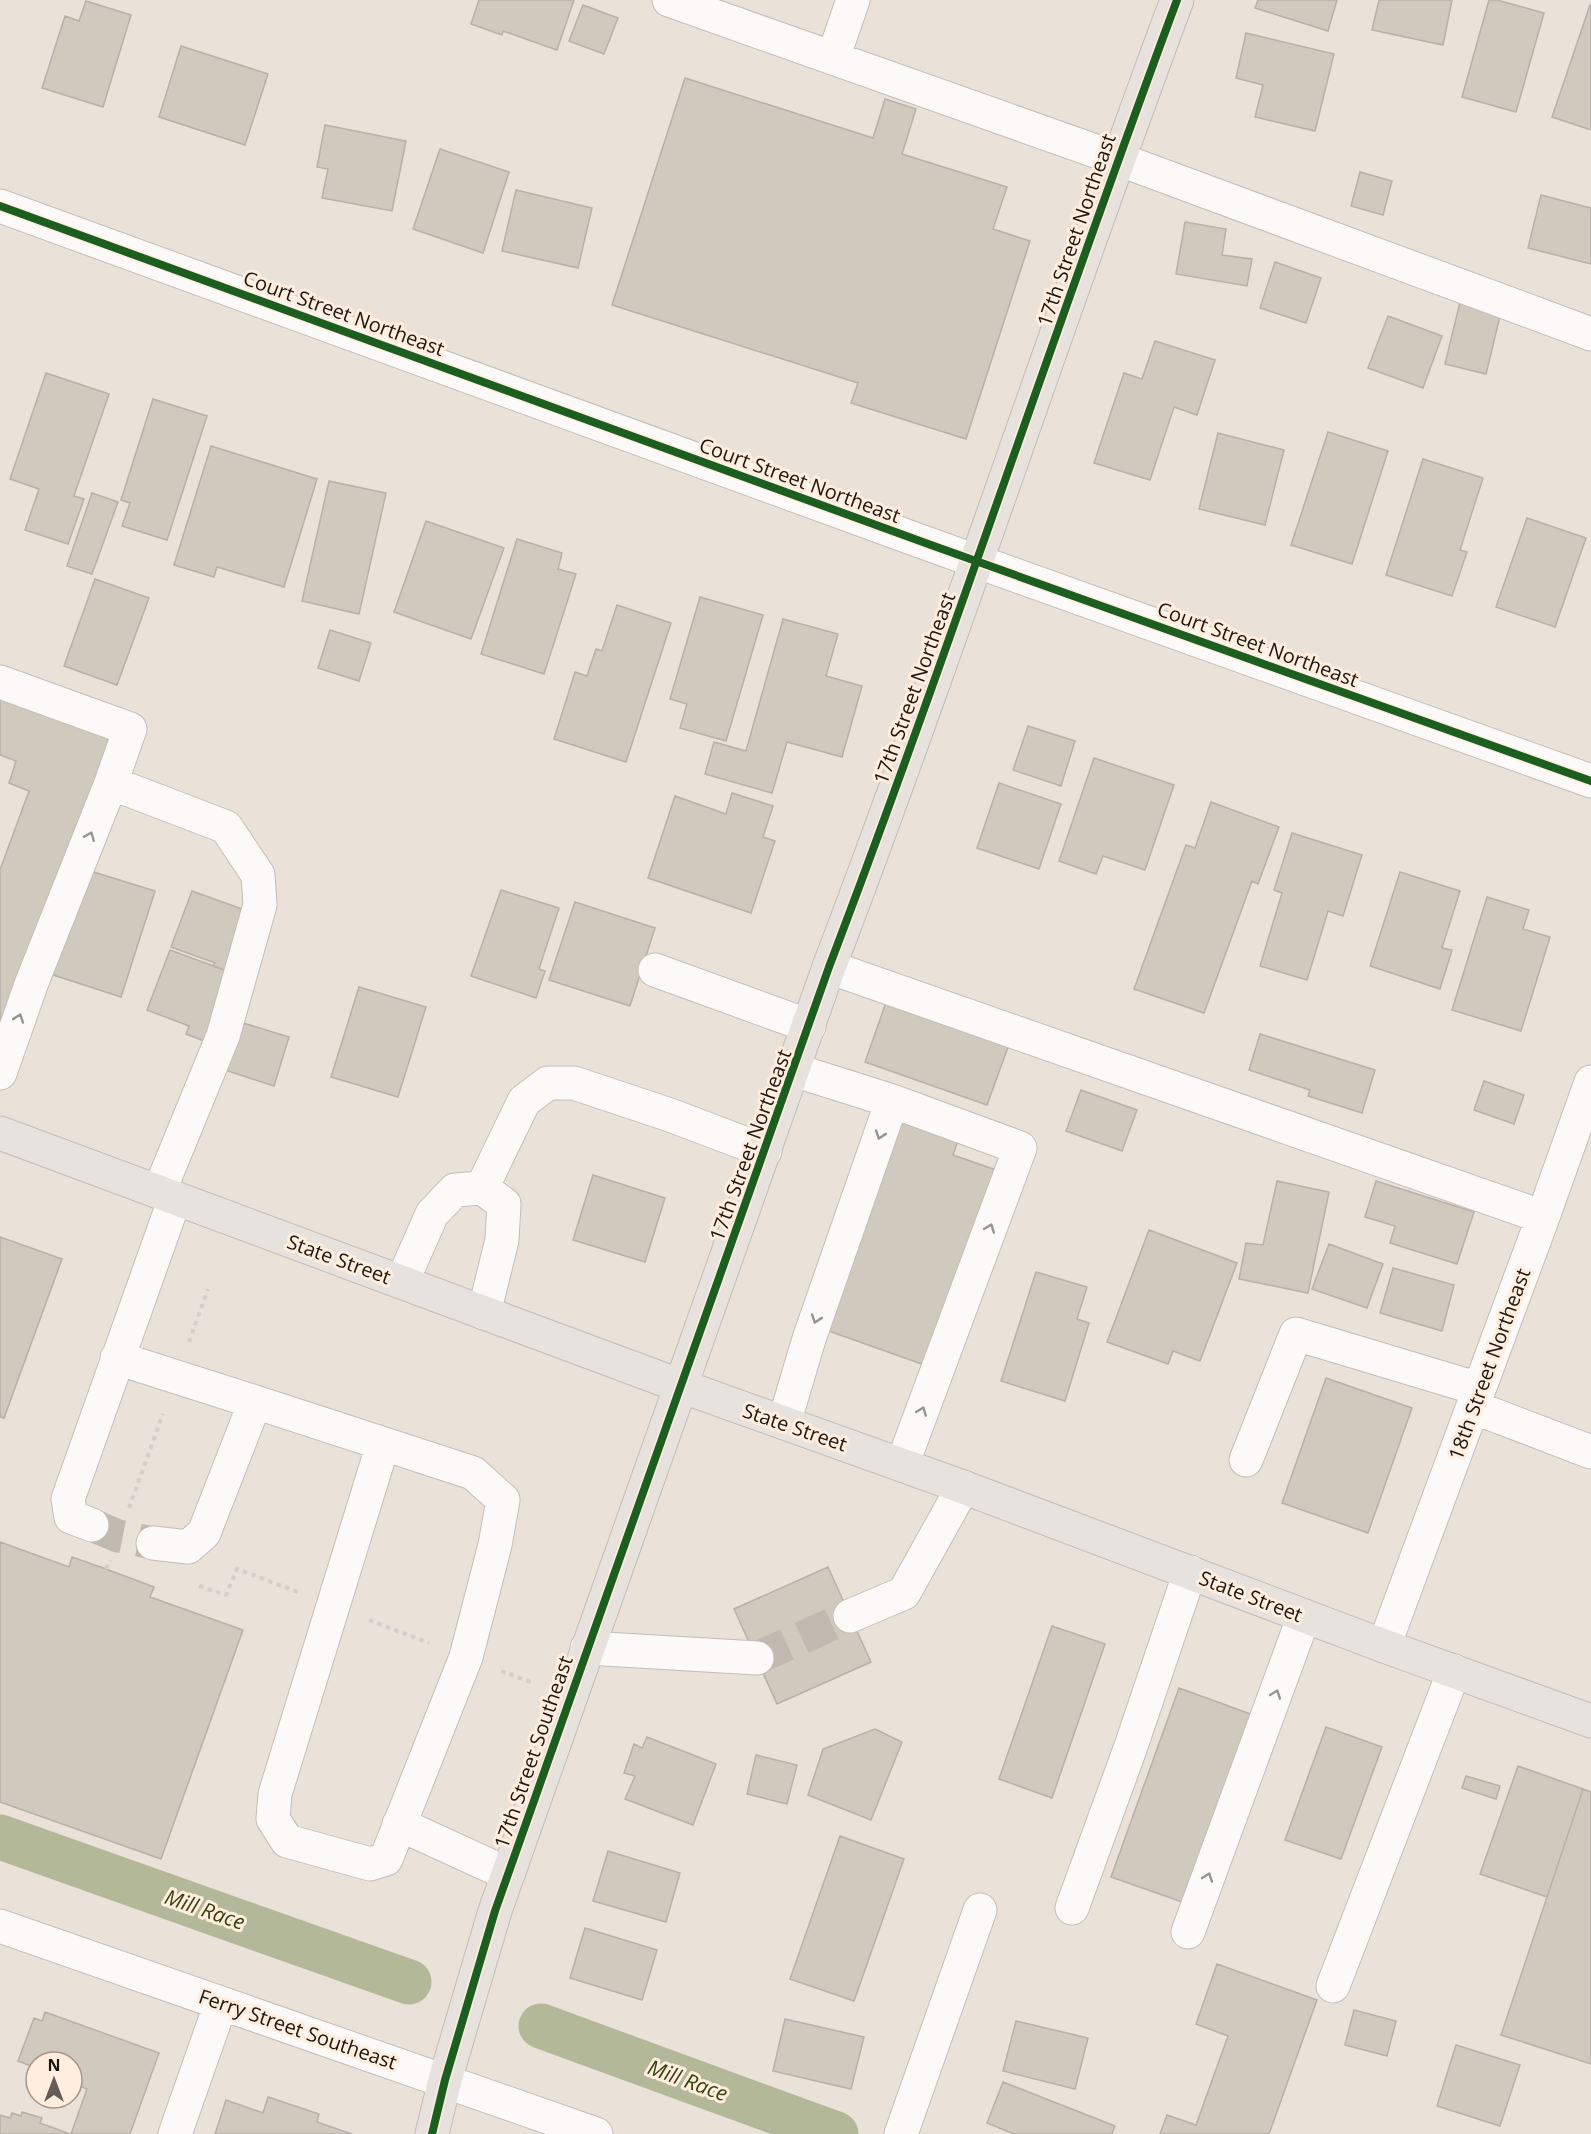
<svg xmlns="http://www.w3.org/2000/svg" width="1591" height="2134" viewBox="0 0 1591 2134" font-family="'Open Sans',sans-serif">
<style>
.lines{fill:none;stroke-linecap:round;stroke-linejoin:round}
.canal{stroke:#b3b898;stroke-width:45}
.building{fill:#d0c9bd;stroke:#b6b1aa;stroke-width:1.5}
.minor-tunnel{stroke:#c1b8b0;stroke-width:33;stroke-dasharray:33 16;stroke-linecap:butt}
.minor-casing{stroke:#c4beb7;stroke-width:35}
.major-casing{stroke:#c2bdb8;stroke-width:35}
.path{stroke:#d2cfcd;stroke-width:4;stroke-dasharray:4.5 4.5;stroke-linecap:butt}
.minor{stroke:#fcfaf9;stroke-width:33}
.major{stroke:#e8e2df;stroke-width:33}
.cycleway-casing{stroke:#ffedde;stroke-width:11}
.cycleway{stroke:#1b5e20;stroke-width:8}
.oneway{stroke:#979391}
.labels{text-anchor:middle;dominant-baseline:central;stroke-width:6;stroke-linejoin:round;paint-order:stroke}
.street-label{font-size:20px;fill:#1c1611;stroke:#ffedde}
.water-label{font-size:21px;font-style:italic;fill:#37410e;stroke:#ffedde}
</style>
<rect width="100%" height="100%" fill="#eae1d8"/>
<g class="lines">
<path class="canal" d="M 0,1837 L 409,1982
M 541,2026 L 836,2134"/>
</g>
<path class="building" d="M 479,0 L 574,0 L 557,50 L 503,31 L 502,35 L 471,24 Z
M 1258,0 L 1337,0 L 1328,31 L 1255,8 Z
M 1379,0 L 1452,0 L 1443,45 L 1372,30 Z
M 1489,0 L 1497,0 L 1544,13 L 1516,112 L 1462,97 Z
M 86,1 L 131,15 L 103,107 L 42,88 L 65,16 L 79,21 Z
M 583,5 L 618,18 L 604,54 L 569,41 Z
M 1590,5 L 1591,6 L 1591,130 L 1552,117 Z
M 1246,33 L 1334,54 L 1315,131 L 1255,117 L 1263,85 L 1236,78 Z
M 181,46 L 268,74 L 245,145 L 159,117 Z
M 685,78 L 873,138 L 885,99 L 916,109 L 902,154 L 1007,187 L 993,229 L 1030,241 L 966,439 L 851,403 L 858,383 L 612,305 Z
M 325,125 L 406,141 L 392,211 L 322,198 L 328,169 L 317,167 Z
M 440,149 L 509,172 L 483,253 L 413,229 Z
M 1360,172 L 1392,181 L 1383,215 L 1351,206 Z
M 516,190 L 592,208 L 578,268 L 502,251 Z
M 1541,195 L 1591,208 L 1591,264 L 1528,248 Z
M 1185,222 L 1226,229 L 1222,255 L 1252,259 L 1247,286 L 1176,274 Z
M 1275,262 L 1321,278 L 1306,323 L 1260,308 Z
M 1460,302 L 1501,312 L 1486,374 L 1445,364 Z
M 1388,316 L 1442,336 L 1423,388 L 1368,368 Z
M 1155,341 L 1215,360 L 1197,415 L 1174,407 L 1150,480 L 1094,463 L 1124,373 L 1142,379 Z
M 46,373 L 109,394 L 74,496 L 84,499 L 68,544 L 25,530 L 39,489 L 10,479 Z
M 153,399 L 207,416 L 167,540 L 122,526 L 130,503 L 121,500 Z
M 1328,432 L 1388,451 L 1352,564 L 1291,545 Z
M 1218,433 L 1284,450 L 1265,525 L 1199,509 Z
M 211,446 L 317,479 L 284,587 L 217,567 L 214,577 L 174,565 Z
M 1423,459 L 1483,478 L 1460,550 L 1467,552 L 1452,596 L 1386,575 Z
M 329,481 L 386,493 L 359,614 L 302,601 Z
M 92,493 L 118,502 L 92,574 L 67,566 Z
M 1527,518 L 1586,538 L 1555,627 L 1496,607 Z
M 426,521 L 504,548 L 471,639 L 394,612 Z
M 517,539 L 562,553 L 558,569 L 576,574 L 544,674 L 481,654 Z
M 95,579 L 149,598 L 117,685 L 64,666 Z
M 700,597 L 763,615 L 726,741 L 680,728 L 687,704 L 670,699 Z
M 617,605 L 671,623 L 626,762 L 554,739 L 575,672 L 587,676 L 596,649 L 602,651 Z
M 783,619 L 838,634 L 826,676 L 862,686 L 842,757 L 787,742 L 772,793 L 705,774 L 714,742 L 746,751 Z
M 330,630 L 371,643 L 359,681 L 318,668 Z
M 0,691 L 113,731 L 0,1035 L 0,870 L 29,791 L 9,783 L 16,761 L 0,755 Z
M 1028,726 L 1075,741 L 1061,786 L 1013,770 Z
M 1094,758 L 1174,785 L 1145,870 L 1103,856 L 1096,874 L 1059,861 Z
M 999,783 L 1061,804 L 1039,869 L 977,848 Z
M 732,793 L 773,806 L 763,837 L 775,841 L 751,913 L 648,878 L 675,796 L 726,814 Z
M 1211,802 L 1279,827 L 1258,884 L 1252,881 L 1204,1013 L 1134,989 L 1186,845 L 1195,848 Z
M 1292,833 L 1362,855 L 1343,916 L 1328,911 L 1307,980 L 1260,966 L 1282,893 L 1274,890 Z
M 84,869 L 155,891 L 121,997 L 50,974 Z
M 1400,872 L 1460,891 L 1442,948 L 1452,950 L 1440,989 L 1370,966 Z
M 501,890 L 559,908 L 539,969 L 545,971 L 536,998 L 471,976 Z
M 192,891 L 253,913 L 230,972 L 213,966 L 215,963 L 171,947 Z
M 1487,897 L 1529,910 L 1523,929 L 1550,937 L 1521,1031 L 1452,1010 Z
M 575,902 L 655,928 L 630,1006 L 549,980 Z
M 170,950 L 230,972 L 204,1041 L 186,1034 L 189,1026 L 147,1010 Z
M 359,987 L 426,1007 L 398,1097 L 331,1077 Z
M 888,997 L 1011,1039 L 987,1105 L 865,1062 Z
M 240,1022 L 289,1037 L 274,1086 L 225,1070 Z
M 1260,1034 L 1375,1070 L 1362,1113 L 1308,1096 L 1310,1090 L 1249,1070 Z
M 1484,1081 L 1524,1095 L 1514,1124 L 1474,1110 Z
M 1081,1090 L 1137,1110 L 1122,1151 L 1066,1131 Z
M 902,1111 L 961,1132 L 953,1155 L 1002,1172 L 933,1368 L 826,1330 Z
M 593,1175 L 665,1198 L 645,1262 L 573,1240 Z
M 1277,1181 L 1329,1192 L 1308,1293 L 1239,1279 L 1246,1243 L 1263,1245 Z
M 1376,1181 L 1474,1212 L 1457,1264 L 1390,1243 L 1395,1226 L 1365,1217 Z
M 1149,1230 L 1237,1263 L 1200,1361 L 1173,1351 L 1168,1364 L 1107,1342 Z
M 0,1237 L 62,1259 L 4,1418 L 0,1417 Z
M 1329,1244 L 1383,1264 L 1367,1308 L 1312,1289 Z
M 1393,1268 L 1454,1285 L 1442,1331 L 1380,1313 Z
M 1036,1272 L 1087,1287 L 1077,1319 L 1089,1323 L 1065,1401 L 1001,1381 Z
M 1326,1378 L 1412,1408 L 1368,1533 L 1282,1503 Z
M 0,1542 L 69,1567 L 72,1557 L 106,1569 L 154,1587 L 150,1597 L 243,1630 L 161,1859 L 0,1802 Z
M 828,1567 L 871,1662 L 777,1704 L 734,1609 Z
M 1052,1626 L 1105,1644 L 1052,1798 L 999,1779 Z
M 1179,1688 L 1256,1716 L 1188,1904 L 1111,1877 Z
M 1326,1727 L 1382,1747 L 1341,1859 L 1285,1840 Z
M 875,1729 L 902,1742 L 871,1820 L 808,1795 L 823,1749 Z
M 647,1737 L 716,1764 L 693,1825 L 625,1799 L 635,1776 L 624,1773 L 634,1744 L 642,1748 Z
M 756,1755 L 797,1765 L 787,1804 L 747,1794 Z
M 1518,1766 L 1583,1789 L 1547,1897 L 1480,1874 Z
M 1466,1776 L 1500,1786 L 1496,1799 L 1462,1788 Z
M 1583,1789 L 1591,1792 L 1591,2064 L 1501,2035 Z
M 840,1836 L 904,1859 L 854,2001 L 790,1979 Z
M 608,1851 L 680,1873 L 666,1922 L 593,1901 Z
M 585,1928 L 657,1950 L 642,2000 L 570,1978 Z
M 1217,1964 L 1317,2000 L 1269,2134 L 1160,2134 L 1167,2115 L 1196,2125 L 1228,2036 L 1196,2024 Z
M 1354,2010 L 1396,2021 L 1387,2056 L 1345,2045 Z
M 45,2012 L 159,2053 L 130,2134 L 71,2134 L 87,2089 L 72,2083 L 72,2062 L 36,2062 L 36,2071 L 29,2069 L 31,2066 L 18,2061 L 34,2018 L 42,2021 Z
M 785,2019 L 864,2037 L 851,2089 L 773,2071 Z
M 1016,2021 L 1088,2038 L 1075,2089 L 1003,2071 Z
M 1456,2045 L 1520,2065 L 1500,2126 L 1437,2106 Z
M 1003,2082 L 1115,2126 L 1112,2134 L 1014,2134 L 987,2123 Z
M 268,2097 L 319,2114 L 317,2122 L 352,2134 L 215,2134 L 226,2100 L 263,2113 Z
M 22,2112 L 42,2118 L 40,2123 L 70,2134 L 0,2134 L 0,2115 L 10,2118 L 12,2113 L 21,2116 Z"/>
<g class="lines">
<path class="minor-tunnel" d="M 92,1525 L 118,1536 L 153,1543
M 757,1658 L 850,1616"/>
<defs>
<path id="minor" d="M 669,0 L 1118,159 L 1591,334
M 833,58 L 853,0
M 0,206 L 931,545 L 1591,781
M 0,682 L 130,729 L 111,783 L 32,982 L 0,1073
M 111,783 L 226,827 L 258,875 L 260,905 L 223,1036 L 159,1192
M 829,967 L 1543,1217
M 655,970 L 809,1026
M 794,1070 L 892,1101
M 482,1188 L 524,1101 L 548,1083 L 574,1083 L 670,1115 L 765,1151
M 402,1282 L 432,1214 L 455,1190 L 482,1188 L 504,1204 L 502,1240 L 484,1313
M 117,1358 L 255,1402 L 204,1533 L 188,1547 L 153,1543
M 255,1402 L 473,1473 L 503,1500 L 495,1545 L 466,1657 L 386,1859 L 370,1864 L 287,1841 L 273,1819 L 275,1794 L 383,1444
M 1473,1407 L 1591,1452
M 784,1423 L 809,1339 L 892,1101 L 1020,1148 L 902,1465
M 1246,1460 L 1296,1334 L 1479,1389
M 92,1525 L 71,1517 L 68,1499 L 175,1198
M 850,1616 L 904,1593 L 963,1487
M 1384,1646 L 1543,1217 L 1591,1082
M 587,1648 L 757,1658
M 399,1824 L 508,1874
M 1072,1908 L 1130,1749 L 1190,1572
M 0,1926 L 596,2134
M 1188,1932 L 1304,1616
M 1333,1986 L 1454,1671
M 175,2134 L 221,2003
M 901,2134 L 980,1910"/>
<path id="major" d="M 0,1133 L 681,1386 L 963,1487 L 1384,1646 L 1591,1721
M 432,2134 L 445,2080 L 495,1911 L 829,967 C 951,647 1057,321 1177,0"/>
</defs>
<use href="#minor" class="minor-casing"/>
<use href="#major" class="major-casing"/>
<path class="path" d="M 189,1342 L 208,1289
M 129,1508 L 163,1414
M 106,1569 L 110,1560
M 199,1586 L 226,1595 L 237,1569 L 298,1592
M 369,1620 L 429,1643
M 501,1671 L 533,1683"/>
<use href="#minor" class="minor"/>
<use href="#major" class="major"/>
<defs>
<path id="cycleway" d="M 0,206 L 931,545 L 1591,781
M 432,2134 L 445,2080 L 495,1911 L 829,967 C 951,647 1057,321 1177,0"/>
</defs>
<use href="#cycleway" class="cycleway-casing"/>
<use href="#cycleway" class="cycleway"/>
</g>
<defs><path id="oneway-chevron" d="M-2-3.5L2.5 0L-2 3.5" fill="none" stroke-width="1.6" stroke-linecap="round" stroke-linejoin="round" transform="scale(1.5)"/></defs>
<g class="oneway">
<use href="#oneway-chevron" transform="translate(90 836) rotate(-68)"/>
<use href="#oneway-chevron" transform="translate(19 1018) rotate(-71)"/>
<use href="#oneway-chevron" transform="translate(880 1135) rotate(109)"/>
<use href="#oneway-chevron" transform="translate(990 1228) rotate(-70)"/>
<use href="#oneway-chevron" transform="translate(816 1319) rotate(109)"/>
<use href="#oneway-chevron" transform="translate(922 1411) rotate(-69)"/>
<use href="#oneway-chevron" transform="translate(1276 1694) rotate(-70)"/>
<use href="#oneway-chevron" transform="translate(1208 1877) rotate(-70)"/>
</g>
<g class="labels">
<g class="street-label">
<text transform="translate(1076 230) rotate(-71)">17th Street Northeast</text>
<text transform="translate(344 313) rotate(20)">Court Street Northeast</text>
<text transform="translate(800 480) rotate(20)">Court Street Northeast</text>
<text transform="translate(1258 644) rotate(20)">Court Street Northeast</text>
<text transform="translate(914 688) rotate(-70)">17th Street Northeast</text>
<text transform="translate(750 1145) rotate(-70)">17th Street Northeast</text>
<text transform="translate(339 1259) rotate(20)">State Street</text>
<text transform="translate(1489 1364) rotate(-70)">18th Street Northeast</text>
<text transform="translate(795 1427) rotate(19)">State Street</text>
<text transform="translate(1251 1596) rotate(21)">State Street</text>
<text transform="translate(533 1752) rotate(-71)">17th Street Southeast</text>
<text transform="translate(298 2029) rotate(19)">Ferry Street Southeast</text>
</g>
<g class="water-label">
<text transform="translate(205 1909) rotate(19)">Mill Race</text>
<text transform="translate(688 2080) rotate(20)">Mill Race</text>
</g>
</g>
<g transform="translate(54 2080)"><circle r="28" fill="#ffedde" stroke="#a4978c" stroke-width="1.5"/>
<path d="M0-4.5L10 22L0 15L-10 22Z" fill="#645d57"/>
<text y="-9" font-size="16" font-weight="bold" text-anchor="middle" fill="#1c1611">N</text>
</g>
</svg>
